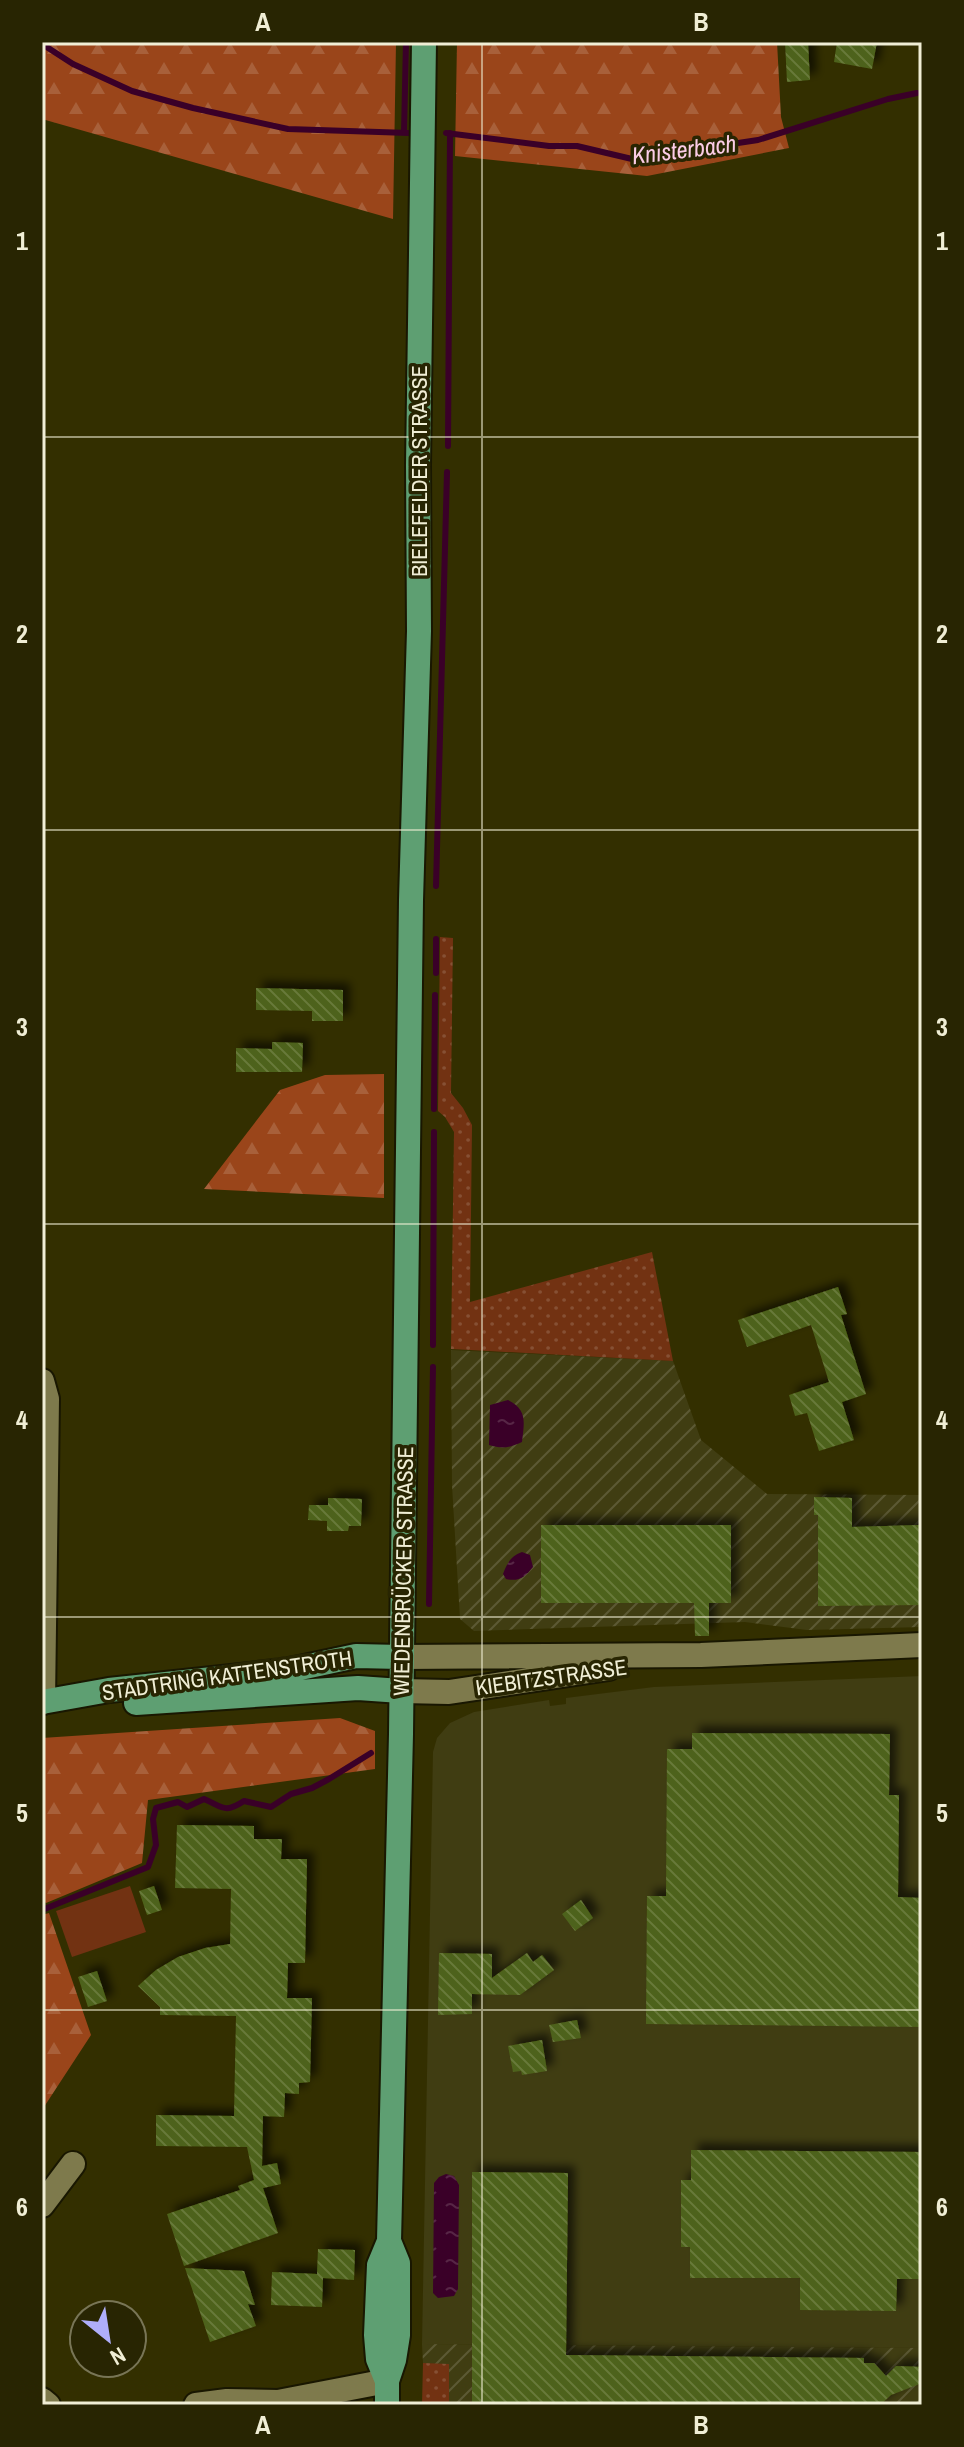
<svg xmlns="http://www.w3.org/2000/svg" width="964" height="2447" viewBox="0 0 964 2447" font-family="'Archivo Narrow',sans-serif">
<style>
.built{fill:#403d12}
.industrial{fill:url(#industrial-furrows)}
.grass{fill:url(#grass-dots)}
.forest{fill:url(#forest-firs)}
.pitch{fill:#723212}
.water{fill:url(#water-ripples)}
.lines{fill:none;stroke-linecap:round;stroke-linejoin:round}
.stream{stroke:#3a0028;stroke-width:6}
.building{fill:url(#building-back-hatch);filter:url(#shadow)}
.minor-casing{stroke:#191701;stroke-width:28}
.major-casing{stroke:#191701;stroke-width:28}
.minor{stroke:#7e7a4c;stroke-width:24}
.major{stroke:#5e9f72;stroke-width:24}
.grid{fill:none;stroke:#f0eed5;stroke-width:2;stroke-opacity:0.55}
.labels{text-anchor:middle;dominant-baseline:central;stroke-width:7;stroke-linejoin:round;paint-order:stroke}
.street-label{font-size:22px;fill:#f0eed5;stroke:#282502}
.water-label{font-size:24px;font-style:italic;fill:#fbcce6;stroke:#282502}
.neatline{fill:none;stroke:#f0eed5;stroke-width:3}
.grid-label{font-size:26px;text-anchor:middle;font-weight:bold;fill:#f0eed5}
</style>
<defs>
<pattern id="industrial-furrows" width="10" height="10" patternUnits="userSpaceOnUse" patternTransform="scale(2)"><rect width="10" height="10" fill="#403d12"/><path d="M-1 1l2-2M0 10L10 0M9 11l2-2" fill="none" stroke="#5c5934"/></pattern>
<pattern id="grass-dots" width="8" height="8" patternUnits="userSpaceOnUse" patternTransform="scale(2)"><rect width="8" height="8" fill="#723212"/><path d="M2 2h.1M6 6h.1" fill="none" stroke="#865034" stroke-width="1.8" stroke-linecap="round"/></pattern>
<pattern id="forest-firs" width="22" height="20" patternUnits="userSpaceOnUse" patternTransform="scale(2)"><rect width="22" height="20" fill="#9a451a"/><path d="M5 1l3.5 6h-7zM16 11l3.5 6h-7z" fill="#a8603a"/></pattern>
<pattern id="water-ripples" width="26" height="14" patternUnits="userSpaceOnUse" patternTransform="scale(2)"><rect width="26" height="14" fill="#3a0028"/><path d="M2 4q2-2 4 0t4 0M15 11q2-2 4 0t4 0" fill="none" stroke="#572646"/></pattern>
<pattern id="building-back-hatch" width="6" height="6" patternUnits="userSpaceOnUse" patternTransform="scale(2)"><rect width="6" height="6" fill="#4d621a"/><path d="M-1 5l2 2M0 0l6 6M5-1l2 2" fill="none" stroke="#67793a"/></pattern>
<filter id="shadow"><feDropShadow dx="7" dy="-7" stdDeviation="4" flood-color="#0009"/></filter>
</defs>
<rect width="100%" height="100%" fill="#332f00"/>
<path class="built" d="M 922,1676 L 922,2348 L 422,2344 L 433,1752 L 437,1738 L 450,1723 L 474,1712 L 549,1700 L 550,1706 L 566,1704 L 566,1698 L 654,1687 Z"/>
<path class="industrial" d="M 451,1350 L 673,1361 L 701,1440 L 767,1494 L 922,1495 L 922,1627 L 807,1630 L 745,1622 L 474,1631 L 460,1619 L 452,1485 Z
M 422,2344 L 922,2348 L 922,2405 L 449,2405 L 449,2365 L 423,2363 Z"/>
<path class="grass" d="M 440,937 L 453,938 L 451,1093 L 463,1108 L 472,1125 L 470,1302 L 652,1252 L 673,1361 L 451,1349 L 454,1132 L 445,1117 L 438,1111 Z
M 423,2363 L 449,2364 L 449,2405 L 422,2405 Z"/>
<path class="forest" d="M 42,42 L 396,42 L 393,219 L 42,119 Z
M 457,42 L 777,42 L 781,117 L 789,148 L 647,176 L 455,156 Z
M 384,1074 L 384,1198 L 204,1189 L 280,1090 L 325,1075 Z
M 340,1718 L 375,1731 L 375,1769 L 148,1800 L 142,1863 L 46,1903 L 42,1900 L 42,1738 Z
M 49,1913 L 91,2035 L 42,2110 L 42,1915 Z"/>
<path class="pitch" d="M 130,1886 L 146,1932 L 72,1957 L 56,1911 Z"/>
<path class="water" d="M 508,1400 C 528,1410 524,1423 522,1442 C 509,1448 502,1449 489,1445 L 490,1405 Z
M 522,1552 L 530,1555 L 533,1567 C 525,1577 519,1582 506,1579 L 503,1574 C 507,1563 511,1556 522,1552 Z
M 446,2174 L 454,2176 L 459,2185 L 458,2289 L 454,2296 L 438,2298 L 433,2293 L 434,2183 L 439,2177 Z"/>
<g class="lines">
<path class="stream" d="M 42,44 L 73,64 L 132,91 L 193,108 L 288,129 L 409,133
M 404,133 L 406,42
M 446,133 L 549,146 L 577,146 L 632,159 L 758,140 L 888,99 L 917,93
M 448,446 L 450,133
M 436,886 L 447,472
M 436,973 L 436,939
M 434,1109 L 435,995
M 433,1345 L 434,1132
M 429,1604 L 433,1367
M 42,1910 L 148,1867 L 156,1845 L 153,1819 L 156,1808 L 178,1802 L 187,1807 L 204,1799 C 223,1807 224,1814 244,1801 L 271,1807 L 291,1794 L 312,1788 L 329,1779 L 371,1753"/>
</g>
<path class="building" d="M 785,42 L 808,42 L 810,80 L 787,82 Z
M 837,42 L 877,42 L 872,69 L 834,62 Z
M 256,988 L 343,990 L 343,1021 L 312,1021 L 312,1011 L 256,1010 Z
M 272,1042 L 303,1043 L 302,1072 L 236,1072 L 236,1048 L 272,1049 Z
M 838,1287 L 847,1314 L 841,1315 L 866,1394 L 842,1402 L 854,1440 L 819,1451 L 807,1413 L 795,1416 L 789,1395 L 829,1382 L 811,1325 L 747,1347 L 738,1320 Z
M 814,1497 L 852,1498 L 852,1527 L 920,1525 L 922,1605 L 818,1606 L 818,1515 L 814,1515 Z
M 328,1498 L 362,1499 L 361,1526 L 349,1526 L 348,1531 L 327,1531 L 327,1521 L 308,1520 L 309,1505 L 328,1505 Z
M 541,1525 L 731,1525 L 731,1603 L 709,1603 L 709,1636 L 695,1636 L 694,1603 L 541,1603 Z
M 692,1733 L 890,1734 L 889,1795 L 899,1795 L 898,1897 L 922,1898 L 922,2027 L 646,2024 L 647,1896 L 666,1896 L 667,1749 L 692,1749 Z
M 177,1825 L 254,1826 L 254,1839 L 282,1839 L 281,1859 L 307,1859 L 305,1963 L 288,1963 L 287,1998 L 312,1998 L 310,2082 L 299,2083 L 299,2094 L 285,2093 L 284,2117 L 263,2116 L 262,2166 L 277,2163 L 281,2184 L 263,2188 L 278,2233 L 184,2266 L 167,2214 L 240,2190 L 238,2186 L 254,2180 L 247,2147 L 156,2146 L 156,2115 L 234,2116 L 236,2016 L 160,2015 L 160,2007 L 138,1986 L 156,1970 L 178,1957 L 205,1948 L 230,1944 L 231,1889 L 175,1888 Z
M 154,1886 L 162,1910 L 147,1915 L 139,1891 Z
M 581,1900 L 593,1918 L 575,1931 L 562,1914 Z
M 439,1953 L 492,1954 L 492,1978 L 527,1953 L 533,1962 L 542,1955 L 554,1970 L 520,1995 L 472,1994 L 472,2014 L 438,2015 Z
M 97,1971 L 107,2001 L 88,2007 L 78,1977 Z
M 577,2020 L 581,2038 L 553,2042 L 549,2025 Z
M 542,2040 L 547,2071 L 522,2075 L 521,2071 L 513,2072 L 508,2046 Z
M 691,2150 L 922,2152 L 922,2279 L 897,2279 L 896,2311 L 800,2310 L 800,2278 L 690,2278 L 690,2247 L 681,2247 L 681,2180 L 691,2180 Z
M 472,2172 L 568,2173 L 566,2355 L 864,2358 L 864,2363 L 874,2363 L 886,2376 L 896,2366 L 922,2367 L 922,2383 L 891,2395 L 880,2405 L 472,2405 Z
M 318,2249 L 355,2250 L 354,2280 L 323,2278 L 322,2307 L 271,2305 L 272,2272 L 317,2274 Z
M 185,2268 L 244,2271 L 255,2305 L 248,2304 L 256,2326 L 210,2342 Z"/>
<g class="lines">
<defs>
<path id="minor" d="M 42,1381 L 47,1399 L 43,1702
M 401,1657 L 701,1655 L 922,1645
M 401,1691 L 449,1692 L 609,1668
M 42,2205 L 73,2164
M 42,2400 L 48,2405
M 196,2405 L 227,2401 L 278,2402 L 387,2381"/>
<path id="major" d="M 42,1702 L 109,1690 L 286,1671 L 356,1656 L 401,1657
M 136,1703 L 358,1688 L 401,1691
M 387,2381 L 378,2359 L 376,2335 L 379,2265 L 389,2241
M 387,2405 L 387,2381 L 394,2360 L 398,2335 L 398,2263 L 389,2241 L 401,1734 L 411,900 L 419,631 L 418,465 L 424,42"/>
</defs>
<use href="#minor" class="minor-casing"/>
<use href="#major" class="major-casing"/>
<use href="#minor" class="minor"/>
<use href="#major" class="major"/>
</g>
<path class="grid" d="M 482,42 L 482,2405M 42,437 L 922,437M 42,830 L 922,830M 42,1224 L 922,1224M 42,1617 L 922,1617M 42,2010 L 922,2010"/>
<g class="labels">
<g class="street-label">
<text transform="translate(419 471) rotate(-90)">BIELEFELDER STRASSE</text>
<text transform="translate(403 1571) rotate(-89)">WIEDENBRÜCKER STRASSE</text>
<text transform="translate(227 1675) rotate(-8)">STADTRING KATTENSTROTH</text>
<text transform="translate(551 1677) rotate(-8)">KIEBITZSTRASSE</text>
</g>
<g class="water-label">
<text transform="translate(684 149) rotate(-7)">Knisterbach</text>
</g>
</g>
<rect width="964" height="2447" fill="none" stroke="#282502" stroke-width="88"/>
<g transform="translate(108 2339) rotate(150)"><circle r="38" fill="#282502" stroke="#787556" stroke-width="2"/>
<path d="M0-6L14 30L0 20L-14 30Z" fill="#afaefa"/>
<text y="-12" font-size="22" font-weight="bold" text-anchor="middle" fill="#f0eed5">N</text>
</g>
<rect x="44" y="44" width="876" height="2359" class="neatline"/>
<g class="grid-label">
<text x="263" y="31">A</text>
<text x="701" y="31">B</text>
<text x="22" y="250">1</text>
<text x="942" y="250">1</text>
<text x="22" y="643">2</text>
<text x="942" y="643">2</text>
<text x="22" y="1036">3</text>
<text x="942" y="1036">3</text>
<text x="22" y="1429">4</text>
<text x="942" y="1429">4</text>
<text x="22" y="1822">5</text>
<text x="942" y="1822">5</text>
<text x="22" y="2216">6</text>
<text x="942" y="2216">6</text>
<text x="263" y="2434">A</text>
<text x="701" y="2434">B</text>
</g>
</svg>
